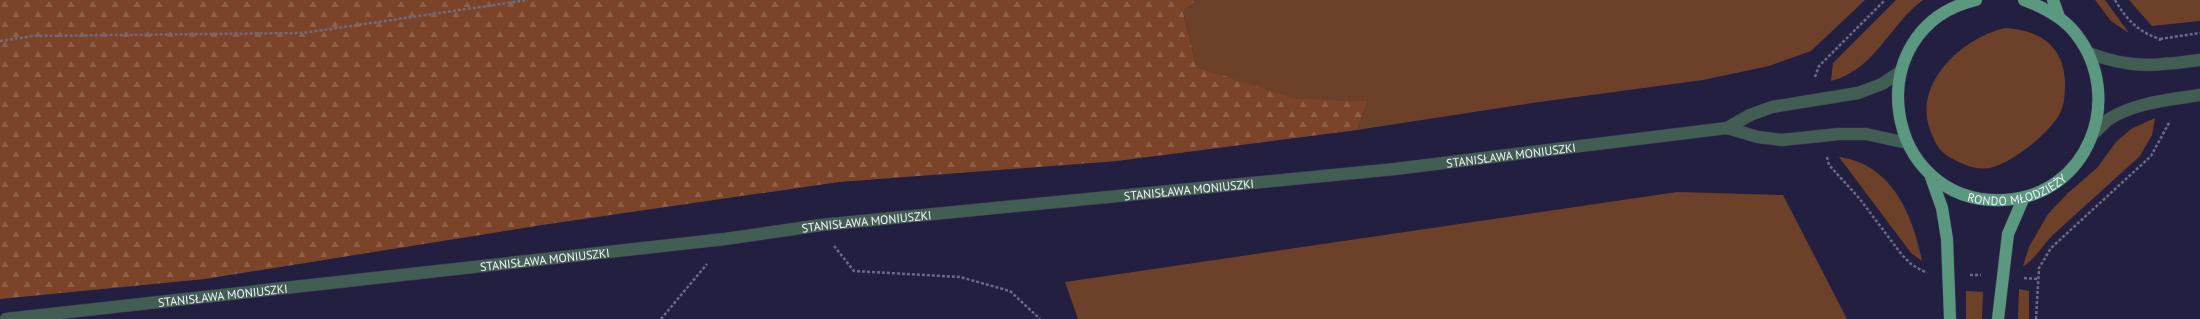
<svg xmlns="http://www.w3.org/2000/svg" width="2200" height="319" viewBox="0 0 2200 319" font-family="'PT Sans',sans-serif">
<style>
.green{fill:#6d402a}
.forest{fill:url(#forest-firs)}
.lines{fill:none;stroke-linecap:round;stroke-linejoin:round}
.minor-casing{stroke:#3c3957;stroke-width:13}
.major-casing{stroke:#3c3957;stroke-width:13}
.path{stroke:#6d6a83;stroke-width:2.5;stroke-dasharray:3 2;stroke-linecap:butt}
.minor{stroke:#425e53;stroke-width:12}
.major{stroke:#5b9880;stroke-width:12}
.labels{text-anchor:middle;dominant-baseline:central;stroke-width:4;stroke-linejoin:round;paint-order:stroke}
.street-label{font-size:12px;fill:#f4f4fd;stroke:#231f40}
</style>
<defs>
<pattern id="forest-firs" width="22" height="20" patternUnits="userSpaceOnUse"><rect width="22" height="20" fill="#7b4428"/><path d="M5 1l3.5 6h-7zM16 11l3.5 6h-7z" fill="#8e6048"/></pattern>
</defs>
<rect width="100%" height="100%" fill="#231f40"/>
<path class="green" d="M 1196,0 L 1865,0 L 1811,51 L 1769,66 L 1703,80 L 1532,103 L 1357,130 L 1368,101 L 1296,100 L 1197,67 L 1183,12 Z
M 1896,0 L 1923,0 C 1888,26 1876,69 1831,81 L 1833,63 Z
M 2095,0 L 2105,0 L 2129,33 L 2111,21 Z
M 2129,0 L 2200,0 L 2200,21 L 2152,26 Z
M 2005,28 C 2039,30 2063,45 2065,81 C 2065,91 2065,102 2061,111 C 2053,131 2010,165 1989,168 C 1974,170 1962,164 1949,157 C 1939,151 1934,141 1930,130 C 1913,83 1962,38 2005,28 Z
M 2155,118 L 2152,135 L 2140,156 L 2055,233 C 2045,242 2034,261 2023,266 L 2029,247 L 2048,214 L 2068,193 L 2097,168 L 2116,142 L 2131,129 Z
M 1839,157 C 1892,164 1913,215 1922,261 L 1911,253 Z
M 1677,192 L 1783,195 L 1847,319 L 1078,319 L 1065,282 Z
M 2019,289 L 2029,291 L 2029,319 L 2018,319 Z
M 1966,291 L 1983,292 L 1982,319 L 1966,319 Z"/>
<path class="forest" d="M 0,0 L 1196,0 L 1183,12 L 1197,67 L 1296,99 L 1368,101 L 1357,130 L 1117,161 L 839,182 L 542,225 L 205,279 L 0,299 Z"/>
<g class="lines">
<defs>
<g id="minor">
<path d="M 2089,53 C 2130,69 2157,66 2200,60"/>
<path d="M 1727,128 L 1758,137 L 1782,140 L 1839,134 L 1866,134 L 1907,143"/>
<path d="M 2093,134 C 2099,129 2104,123 2109,119 C 2136,102 2170,100 2200,95"/>
<path id="s1" d="M 6,319 L 725,239 L 821,225 L 1395,169 L 1727,128 L 1750,115 L 1772,107 L 1858,93 L 1882,84 L 1900,72"/>
</g>
<g id="major">
<path id="s2" d="M 1976,0 C 1856,28 1882,206 2004,200 C 2088,196 2126,98 2076,34 C 2063,17 2043,7 2024,0"/>
<path d="M 2053,0 L 2059,17"/>
<path d="M 1930,174 L 1942,208 L 1947,239 L 1950,319"/>
<path d="M 1998,319 L 2008,234 L 2024,197"/>
</g>
</defs>
<use href="#minor" class="minor-casing"/>
<use href="#major" class="major-casing"/>
<path class="path" d="M 2115,0 C 2126,19 2138,32 2160,39 L 2160,43
M 2160,39 L 2200,33
M 0,41 L 32,36 L 303,33 L 528,0
M 1815,77 L 1819,66 L 1885,0
M 1827,157 L 1829,165 L 1859,198 L 1902,255 L 1912,265 L 1927,273
M 834,246 L 854,271 L 960,277 L 1010,291 L 1040,319
M 1970,275 L 1981,275
M 2024,278 L 2037,279
M 661,319 L 707,264
M 2036,319 L 2039,268 L 2051,248 L 2151,156 L 2170,121"/>
<use href="#minor" class="minor"/>
<use href="#major" class="major"/>
</g>
<g class="labels">
<g class="street-label">
<text stroke="none"><textPath href="#s1" startOffset="1514">STANISŁAWA MONIUSZKI</textPath></text>
<text stroke="none"><textPath href="#s2" startOffset="316">RONDO MŁODZIEŻY</textPath></text>
<text stroke="none"><textPath href="#s1" startOffset="1190">STANISŁAWA MONIUSZKI</textPath></text>
<text stroke="none"><textPath href="#s1" startOffset="866">STANISŁAWA MONIUSZKI</textPath></text>
<text stroke="none"><textPath href="#s1" startOffset="542">STANISŁAWA MONIUSZKI</textPath></text>
<text stroke="none"><textPath href="#s1" startOffset="218">STANISŁAWA MONIUSZKI</textPath></text>
</g>
</g>
</svg>
